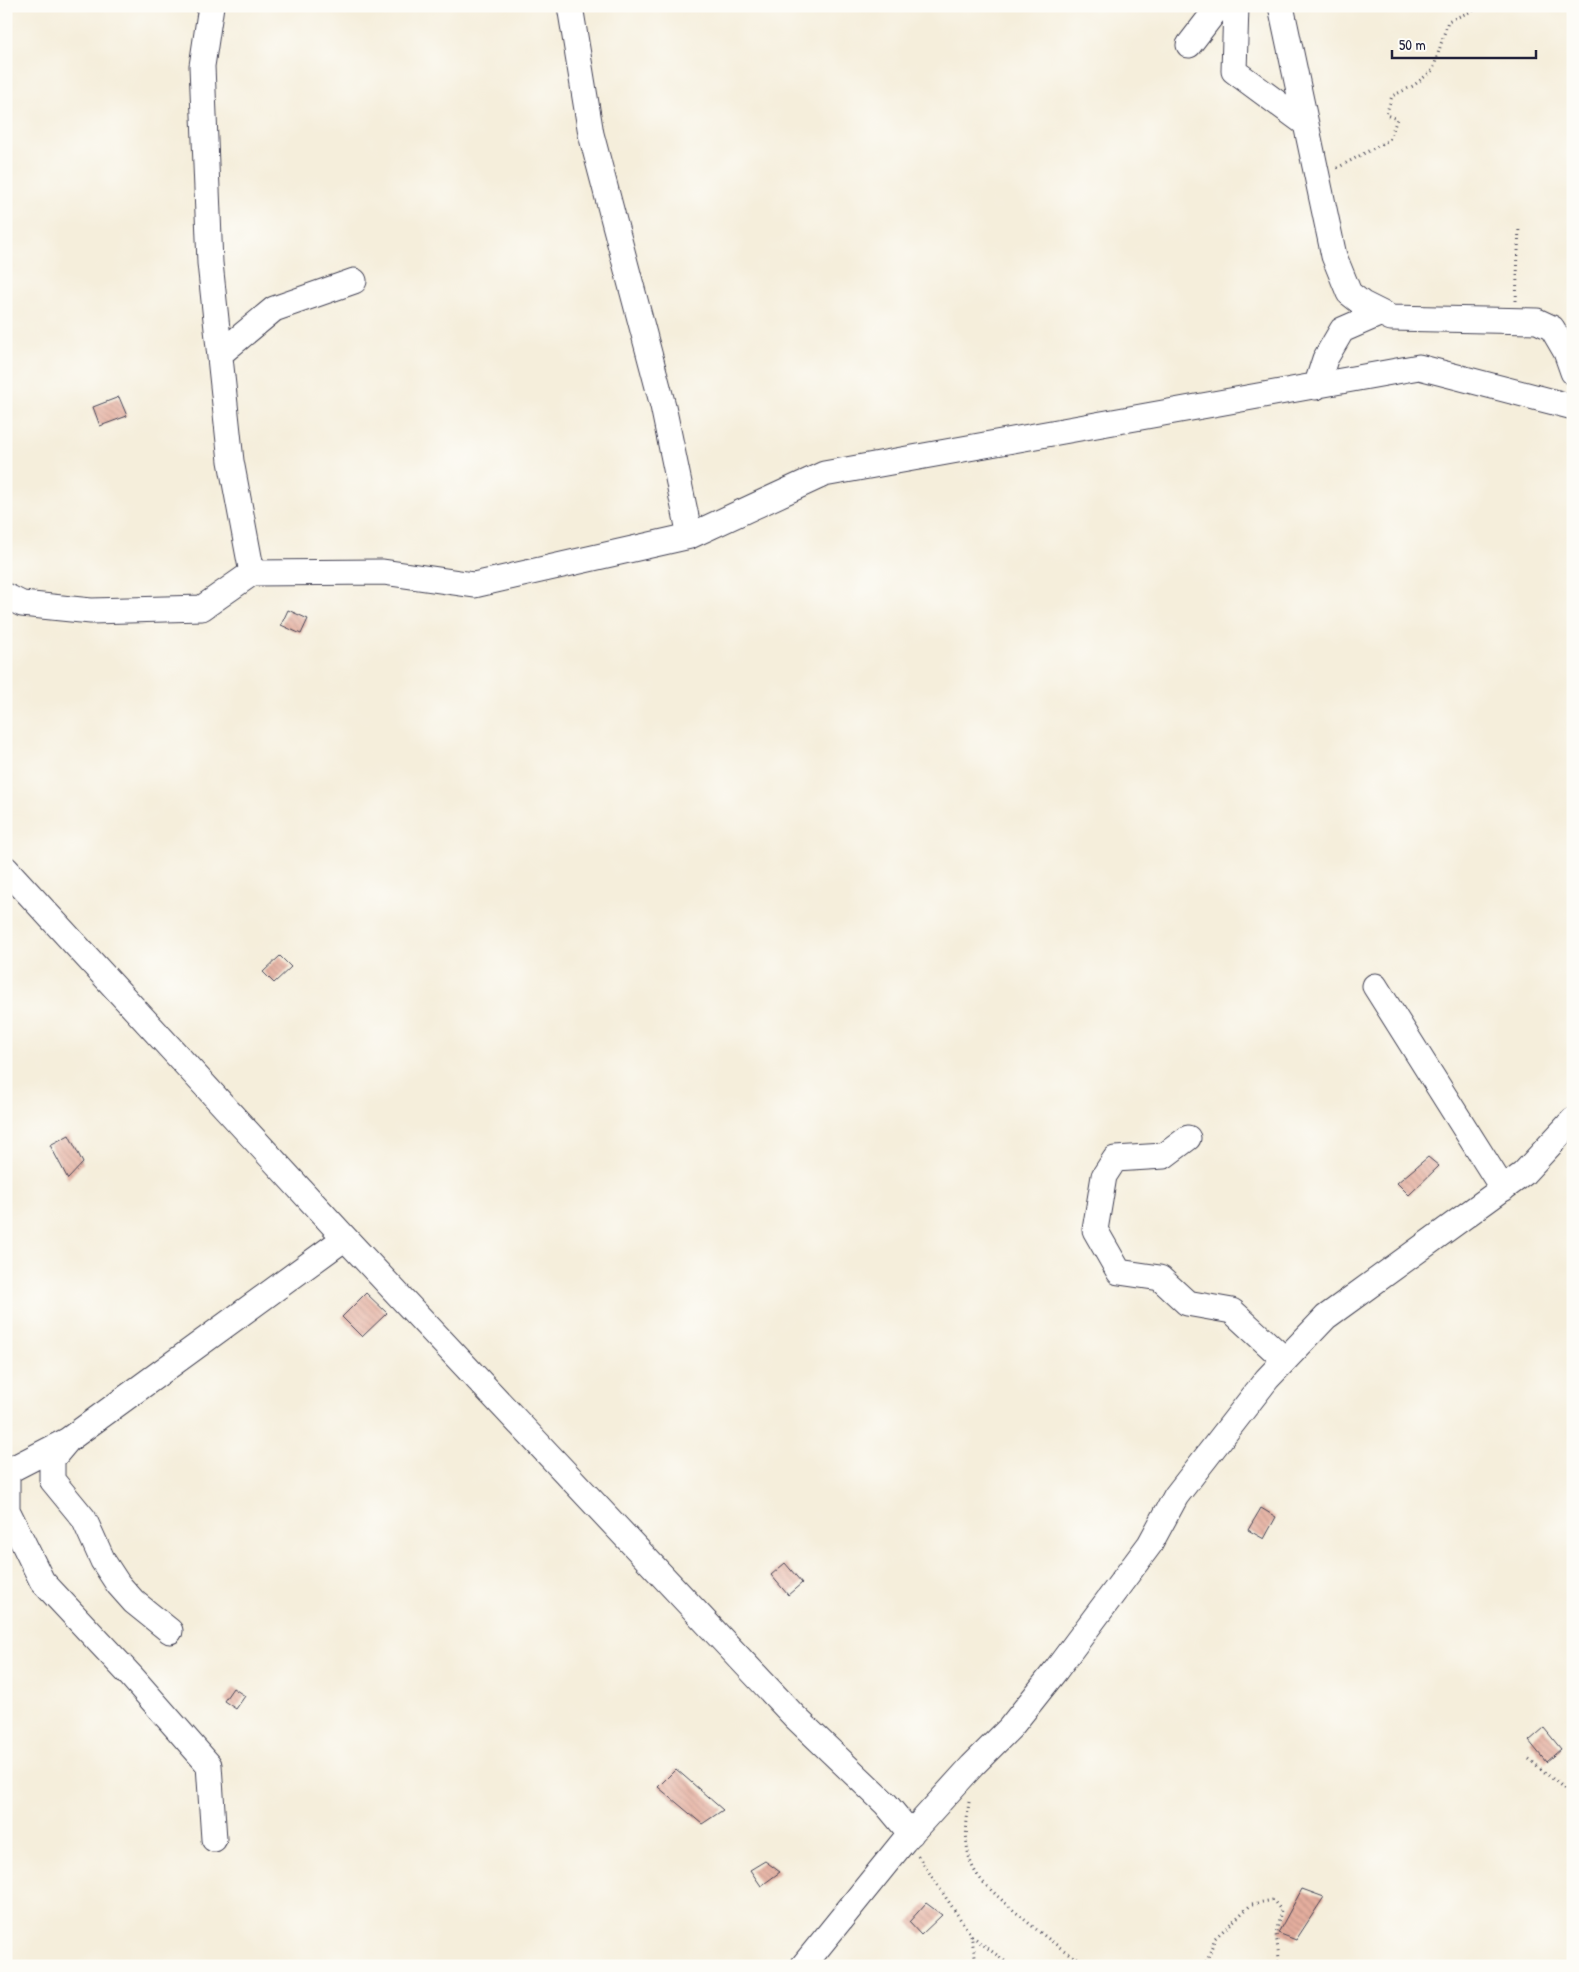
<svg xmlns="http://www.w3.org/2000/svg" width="1579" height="1972" viewBox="0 0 1579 1972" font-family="'Patrick Hand',sans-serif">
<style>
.building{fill:url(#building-back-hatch)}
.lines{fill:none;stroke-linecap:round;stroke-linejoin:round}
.minor-casing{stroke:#424153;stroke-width:27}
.path{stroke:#424153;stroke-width:3;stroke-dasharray:1 4;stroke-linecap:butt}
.minor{stroke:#fff;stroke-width:25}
</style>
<defs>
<pattern id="building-back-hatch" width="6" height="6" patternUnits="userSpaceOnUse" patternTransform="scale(1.25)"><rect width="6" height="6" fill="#e4ae9e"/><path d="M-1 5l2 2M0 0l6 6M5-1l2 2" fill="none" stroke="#c39589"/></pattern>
</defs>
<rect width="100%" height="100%" fill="#fdfcf7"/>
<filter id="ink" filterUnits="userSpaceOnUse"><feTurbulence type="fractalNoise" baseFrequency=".02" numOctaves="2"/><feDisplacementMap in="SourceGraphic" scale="10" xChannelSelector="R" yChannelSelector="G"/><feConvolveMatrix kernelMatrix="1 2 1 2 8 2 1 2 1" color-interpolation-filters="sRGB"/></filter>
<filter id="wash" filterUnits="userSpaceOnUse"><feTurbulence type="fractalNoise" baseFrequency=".0096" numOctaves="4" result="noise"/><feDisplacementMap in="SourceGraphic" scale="20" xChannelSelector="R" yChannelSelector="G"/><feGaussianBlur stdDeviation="1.12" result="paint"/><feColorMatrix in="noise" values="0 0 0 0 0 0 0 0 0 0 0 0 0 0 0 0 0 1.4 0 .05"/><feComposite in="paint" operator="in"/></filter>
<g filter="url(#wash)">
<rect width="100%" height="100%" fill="#f5eedb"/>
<g id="blocks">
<path class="building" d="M 119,397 L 127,416 L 100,426 L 93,407 Z
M 288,610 L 308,619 L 301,634 L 281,625 Z
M 280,956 L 291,967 L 274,983 L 263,972 Z
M 69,1135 L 83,1163 L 68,1179 L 50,1145 Z
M 1428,1157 L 1439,1166 L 1409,1195 L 1397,1183 Z
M 366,1293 L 387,1313 L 362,1337 L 342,1317 Z
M 1261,1508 L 1276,1517 L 1264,1539 L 1248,1530 Z
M 785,1563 L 802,1583 L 788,1595 L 771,1575 Z
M 233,1688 L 245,1696 L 236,1709 L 224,1701 Z
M 1544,1728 L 1561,1749 L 1546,1762 L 1529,1741 Z
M 676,1769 L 723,1810 L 702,1824 L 658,1787 Z
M 765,1861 L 780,1872 L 761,1886 L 750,1870 Z
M 1302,1889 L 1324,1897 L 1296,1940 L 1278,1933 Z
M 926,1903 L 942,1915 L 921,1935 L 909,1922 Z"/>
</g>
</g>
<g filter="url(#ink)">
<use href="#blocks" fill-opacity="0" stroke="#424153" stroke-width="1"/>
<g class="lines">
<defs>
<path id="minor" d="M 211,6 L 202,66 L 210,263 L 231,461 L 252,573
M 570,6 L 591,134 L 663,406 L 690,536
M 1236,6 L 1234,71 L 1306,124
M 1281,6 L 1334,256 L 1349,293 L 1363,304 L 1391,318 L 1537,321 L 1552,328 L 1566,352 L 1573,372
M 1189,45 L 1219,6
M 221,353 L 274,309 L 354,281
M 1316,387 L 1325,359 L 1342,330 L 1381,313
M 6,596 L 22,604 L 91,611 L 202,608 L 252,573 L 383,572 L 474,585 L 690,536 L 824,474 L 1419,367 L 1573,407
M 6,869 L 345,1238 L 795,1717 L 886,1804 L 911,1834
M 1375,986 L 1503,1189
M 1188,1138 L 1164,1156 L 1115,1159 L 1104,1176 L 1095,1230 L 1119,1272 L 1160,1278 L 1187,1303 L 1232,1311 L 1285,1360
M 68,1440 L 52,1459 L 52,1480 L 84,1519 L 103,1561 L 118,1584 L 134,1602 L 170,1631
M 6,1472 L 68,1440 L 345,1238
M 7,1472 L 7,1510 L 42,1581 L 132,1677 L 209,1765 L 214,1839
M 803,1966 L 904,1841 L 972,1766 L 1010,1728 L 1056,1670 L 1150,1544 L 1176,1496 L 1267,1379 L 1326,1317 L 1523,1174 L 1573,1120"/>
</defs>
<use href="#minor" class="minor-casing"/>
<path class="path" d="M 1337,168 L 1389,140 L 1397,119 L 1386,115 L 1392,96 L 1413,86 L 1433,70 L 1448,21 L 1484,6
M 1516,301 L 1519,227
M 1529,1759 L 1573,1796
M 969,1802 C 966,1825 963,1852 976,1873 C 984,1888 1059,1950 1075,1957 C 1085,1961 1095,1963 1105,1966
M 918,1856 L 971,1935 L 977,1966
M 972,1936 L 1011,1966
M 1205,1966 L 1215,1938 L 1252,1904 L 1273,1900 L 1281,1910 L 1276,1934 L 1280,1966"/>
<use href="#minor" class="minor"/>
</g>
</g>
<rect width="1579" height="1972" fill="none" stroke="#fdfcf7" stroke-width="25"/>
<path d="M1392 50v8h144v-8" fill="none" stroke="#22223b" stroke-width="2.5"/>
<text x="1399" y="50" font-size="15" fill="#22223b" stroke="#fdfcf7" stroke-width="4" paint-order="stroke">50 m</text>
</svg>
